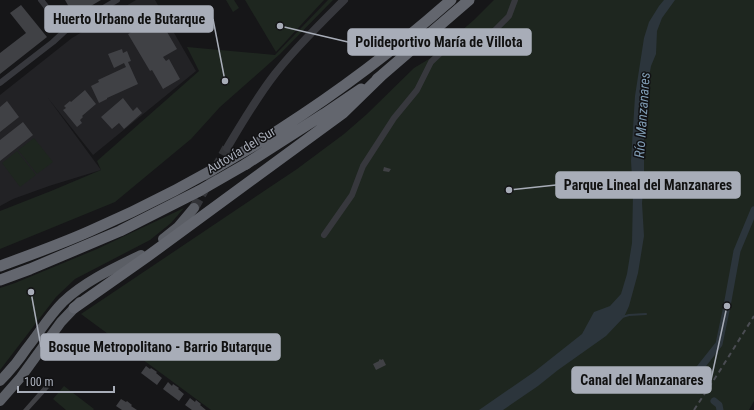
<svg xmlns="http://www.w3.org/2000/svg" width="754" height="410" viewBox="0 0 754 410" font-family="'Roboto Condensed',sans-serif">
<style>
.built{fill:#222225}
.green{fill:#1e261f}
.water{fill:#2c353c}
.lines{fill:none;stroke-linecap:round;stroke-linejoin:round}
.stream{stroke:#2c353c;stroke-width:2}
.canal{stroke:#2c353c;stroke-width:7}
.building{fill:#404145}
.trunk-tunnel{stroke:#333438;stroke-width:10;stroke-dasharray:10 5;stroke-linecap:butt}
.minor{stroke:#37383d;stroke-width:6}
.tertiary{stroke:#37383d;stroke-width:8}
.trunk{stroke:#5b5e65;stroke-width:10}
.motorway{stroke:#63666e;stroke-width:11}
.rail{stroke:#4a4c52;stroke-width:2;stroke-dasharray:5 4;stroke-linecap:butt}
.motorway-bridge{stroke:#63666e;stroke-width:11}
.labels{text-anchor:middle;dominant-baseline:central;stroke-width:3;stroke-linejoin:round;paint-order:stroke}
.street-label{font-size:13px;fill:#a8adb8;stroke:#111113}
.water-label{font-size:14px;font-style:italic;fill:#7f9bb3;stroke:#111113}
.leader{fill:none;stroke:#a8adb8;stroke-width:1.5}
.callout-dot{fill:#a8adb8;stroke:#111113;stroke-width:1.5}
.callout{fill:#a8adb8;stroke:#a8adb8;stroke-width:1.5}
.callout-label{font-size:14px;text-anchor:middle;font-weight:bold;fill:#111}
</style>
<rect width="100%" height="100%" fill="#161618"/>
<path class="built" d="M 136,0 L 155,0 L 196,71 L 93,155 L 48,98 L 101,170 L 49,186 L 13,199 L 0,206 L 0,95 L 72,38 Z"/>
<path class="green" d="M 226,0 L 234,0 L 239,8 L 233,12 Z
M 245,0 L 324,0 L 276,52 Z
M 328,0 L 333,0 L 280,54 L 220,107 L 191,139 L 115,202 L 0,249 L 0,211 L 51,191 L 101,170 L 97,161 L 199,71 L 187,47 L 275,55 Z
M 494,0 L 754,0 L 754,401 L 749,410 L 211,410 L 81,314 L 297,169 L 344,134 L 367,114 L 414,68 L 429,59 L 475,19 Z
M 34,138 L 53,162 L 37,174 L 18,150 Z
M 17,151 L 36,175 L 20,187 L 2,163 Z
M 184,208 L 171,223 L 150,240 L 75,279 L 56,297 L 0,370 L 0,288 L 15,283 L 97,249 Z
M 64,386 L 94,409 L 93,410 L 66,410 L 53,399 Z"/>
<path class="water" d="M 664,0 L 675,0 L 662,18 L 657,31 L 656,54 L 651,66 L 648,82 L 647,114 L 644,137 L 644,182 L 642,203 L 644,236 L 638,273 L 629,306 L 624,317 L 606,336 L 558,370 L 538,386 L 503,410 L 479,410 L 534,372 L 582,334 L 594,312 L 610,306 L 621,294 L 627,274 L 632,243 L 633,194 L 631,161 L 635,96 L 644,38 L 649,22 L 659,6 Z"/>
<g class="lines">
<path class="stream" d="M 622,317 L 629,315 L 646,314"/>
<path class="canal" d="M 698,390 L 691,385 L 696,373 L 719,344 L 727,306 L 737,251 L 754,210
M 714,401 L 719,405 L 720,410"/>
</g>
<path class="building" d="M 65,0 L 101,0 L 74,16 Z
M 21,5 L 47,37 L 0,74 L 0,53 L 26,33 L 10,13 Z
M 156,13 L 177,49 L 163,57 L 166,61 L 169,59 L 180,79 L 163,89 L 152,70 L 150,71 L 128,34 L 137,29 L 136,27 L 143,23 L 142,21 Z
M 122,49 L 123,53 L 127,51 L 131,61 L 128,62 L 138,84 L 107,98 L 107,99 L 99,103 L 91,86 L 99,82 L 98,80 L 126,67 L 124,63 L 114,68 L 108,54 Z
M 85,90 L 96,104 L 82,116 L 83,117 L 80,120 L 82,123 L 77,127 L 63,110 L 66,108 L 64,106 L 70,101 L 71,102 Z
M 123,98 L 133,111 L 137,107 L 142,113 L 124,129 L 119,123 L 112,129 L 101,117 Z
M 7,101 L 19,117 L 0,132 L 0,107 Z
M 23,122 L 33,135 L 0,161 L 0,140 Z
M 384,167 L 391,169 L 389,172 L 383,171 Z
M 380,359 L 381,360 L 383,359 L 386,365 L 376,370 L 373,364 L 379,361 L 379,360 Z
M 146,366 L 150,369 L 151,368 L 157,372 L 156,373 L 162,378 L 157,385 L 141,373 Z
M 168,382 L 172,386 L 173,384 L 179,388 L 178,389 L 184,394 L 179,401 L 163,389 Z
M 45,385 L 49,388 L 29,410 L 23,410 Z
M 190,398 L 195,402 L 196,400 L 201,404 L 200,405 L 206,410 L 192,410 L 185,405 Z
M 121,399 L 126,402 L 127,401 L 132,405 L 131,406 L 137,410 L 122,410 L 116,406 Z"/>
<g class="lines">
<path class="trunk-tunnel" d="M 194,208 L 227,148"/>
<path class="minor" d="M 41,0 L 65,31
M 0,83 L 53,42 L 65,31 L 117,0
M 324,235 L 352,195 L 363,166 L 394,118 L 417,90 L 431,62 L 450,44 L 464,41 L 472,46 L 489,36 L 509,16 L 515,0"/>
<path class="tertiary" d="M 227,148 C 242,123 257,97 275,74 C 296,47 320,24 344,0"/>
<path class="trunk" d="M 163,239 L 178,227 L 194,208
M 0,381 C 10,371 19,360 27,348 C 39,333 49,316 63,302 C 85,281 114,268 141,255
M 0,401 L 21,377 L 61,322 L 80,302"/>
<path class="motorway" d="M 377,79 L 382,75 L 469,0
M 246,164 L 324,114 L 361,89
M 0,266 C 30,255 61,244 90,231 C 221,174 345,94 451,0
M 0,280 L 30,269 L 120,231 L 199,191
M 74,308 L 148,256 L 343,113 L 382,75"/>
<path class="rail" d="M 694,410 L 719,372 L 754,316"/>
<path class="motorway-bridge" d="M 199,191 L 246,164"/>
</g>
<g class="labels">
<g class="street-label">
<text transform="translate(241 150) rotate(-31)">Autovía del Sur</text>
</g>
<g class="water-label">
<text transform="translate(642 115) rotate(-86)">Río Manzanares</text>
</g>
</g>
<path class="leader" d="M225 81L213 19M280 26L348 42M509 190L556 185M31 292L41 347M727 306L711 380"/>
<g class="callout-dot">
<circle cx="225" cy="81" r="4"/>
<circle cx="280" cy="26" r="4"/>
<circle cx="509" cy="190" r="4"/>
<circle cx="31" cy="292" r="4"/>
<circle cx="727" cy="306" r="4"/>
</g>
<g class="callout">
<rect x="45" y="6" width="168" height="26" rx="4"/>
<rect x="348" y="29" width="183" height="26" rx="4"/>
<rect x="556" y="172" width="184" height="26" rx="4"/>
<rect x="41" y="334" width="239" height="26" rx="4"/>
<rect x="572" y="367" width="139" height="26" rx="4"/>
</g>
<g class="callout-label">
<text x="129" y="24">Huerto Urbano de Butarque</text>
<text x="439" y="47">Polideportivo María de Villota</text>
<text x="648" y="190">Parque Lineal del Manzanares</text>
<text x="160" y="352">Bosque Metropolitano - Barrio Butarque</text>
<text x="642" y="385">Canal del Manzanares</text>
</g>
<path d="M18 386v6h96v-6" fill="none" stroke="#a8adb8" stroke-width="2"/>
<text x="24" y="386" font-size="12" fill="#a8adb8" stroke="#111113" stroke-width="3" paint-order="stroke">100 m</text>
</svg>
